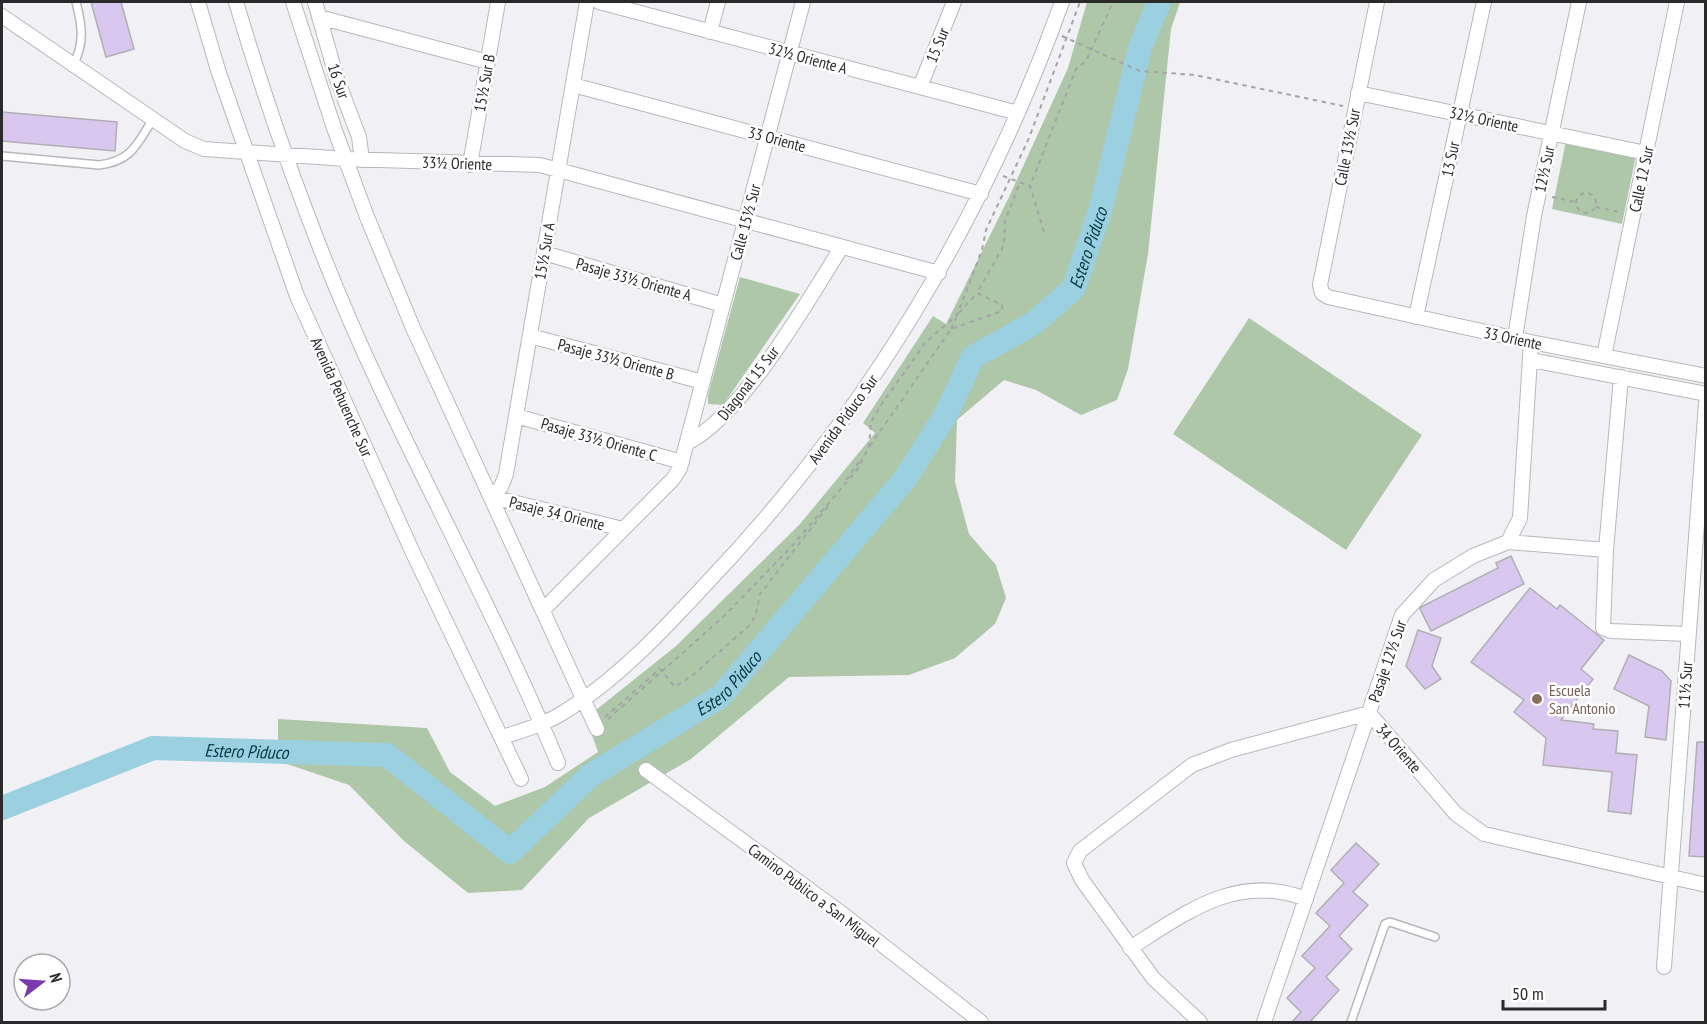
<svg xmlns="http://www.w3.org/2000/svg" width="1707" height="1024" viewBox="0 0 1707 1024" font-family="'PT Sans Narrow',sans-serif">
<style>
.green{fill:#aec7a9}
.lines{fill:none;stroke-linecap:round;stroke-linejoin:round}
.river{stroke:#9ad0e0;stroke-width:24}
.building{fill:#d9c7f0;stroke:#b0afb2;stroke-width:1.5}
.lane-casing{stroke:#b7b8bb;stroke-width:10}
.street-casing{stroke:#b7b8bb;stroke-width:16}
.path{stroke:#a4a4a7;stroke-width:2;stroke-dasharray:4.5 4.5;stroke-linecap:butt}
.lane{stroke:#fff;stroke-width:7}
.street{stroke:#fff;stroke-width:14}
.education-dot{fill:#8d6e63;stroke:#fff;stroke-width:2}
.labels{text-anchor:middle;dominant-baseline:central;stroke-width:5;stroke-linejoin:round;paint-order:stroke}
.street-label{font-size:16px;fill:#2a2a2b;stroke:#fff}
.education-label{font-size:16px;fill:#785e54;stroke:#fff;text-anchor:start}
.water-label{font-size:18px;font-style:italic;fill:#033642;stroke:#fff}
</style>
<rect width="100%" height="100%" fill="#f1f1f5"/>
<path class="green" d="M 1087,2 L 1180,2 L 1171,29 L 1148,254 L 1128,369 L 1117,400 L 1081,415 L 1036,390 L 1004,380 L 957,420 L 955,482 L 969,534 L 996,565 L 1006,598 L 995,624 L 955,658 L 909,675 L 789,677 L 691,759 L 589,818 L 522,890 L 468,893 L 404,841 L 349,785 L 278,761 L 278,719 L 427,728 L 450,772 L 495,806 L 545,787 L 598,752 L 586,718 L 676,646 L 800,524 L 875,433 L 863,423 L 933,316 L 946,324 L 1009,197 L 1068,68 Z
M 1566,141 L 1636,155 L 1622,224 L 1552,209 Z
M 740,277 L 800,294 L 723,405 L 708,404 L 708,395 Z
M 1249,318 L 1422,435 L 1346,550 L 1173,434 Z"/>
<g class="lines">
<path class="river" id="s1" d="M 2,808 L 153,748 L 387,755 L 510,852 L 591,775 L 721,696 L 905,479 L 946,414 L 973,357 L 1034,323 L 1074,288 L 1100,211 L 1140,48 L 1159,2"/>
</g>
<path class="building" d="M 91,2 L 121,2 L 134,49 L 106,57 Z
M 2,112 L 117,122 L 115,151 L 2,141 Z
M 1511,556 L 1524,584 L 1431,631 L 1420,609 L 1421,607 L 1498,568 L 1496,563 Z
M 1530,588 L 1557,609 L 1560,605 L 1604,640 L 1581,669 L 1593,679 L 1561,720 L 1594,724 L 1593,729 L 1618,731 L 1616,753 L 1637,755 L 1631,814 L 1608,811 L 1612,772 L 1543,765 L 1546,738 L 1514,712 L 1524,700 L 1471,662 Z
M 1418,630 L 1441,638 L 1432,666 L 1441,679 L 1425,689 L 1406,666 Z
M 1629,655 L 1662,671 L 1671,681 L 1666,740 L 1645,737 L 1649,706 L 1614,689 Z
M 1697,742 L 1706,742 L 1706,857 L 1689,856 Z
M 1356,843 L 1379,864 L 1353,892 L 1368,905 L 1339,936 L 1352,949 L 1326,977 L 1339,990 L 1309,1023 L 1291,1023 L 1301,1012 L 1287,998 L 1315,968 L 1302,956 L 1330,926 L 1316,913 L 1344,883 L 1331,870 Z"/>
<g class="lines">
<defs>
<path id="lane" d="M 73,65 C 85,43 82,25 76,2
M 2,156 L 99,165 C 132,161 137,144 153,119
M 1351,1022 L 1385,924 L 1390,922 L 1435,937"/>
<path id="street" d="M 198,2 L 218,70 L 297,296 L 413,553 L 521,779
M 236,2 C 275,133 321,262 380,387 C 439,512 505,635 558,763
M 293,2 L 334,128 L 367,217 L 413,328 L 597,729
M 315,2 L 337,79 L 359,137 L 362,160
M 599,2 L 1018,113
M 1377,2 L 1320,285 L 1322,293 L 1328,297 L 1531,342 L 1706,376
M 2,16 L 185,141 L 204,149 L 346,159 L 540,165 L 939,273
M 319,17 L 488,62
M 710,32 L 718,2
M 573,85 L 981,194
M 920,87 L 954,2
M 1358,93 L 1646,153
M 470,165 L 498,2
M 544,253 L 723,305
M 1416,317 L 1484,2
M 530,336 L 703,382
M 1515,338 L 1534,216 L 1579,2
M 1604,356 L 1677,2
M 1531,360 L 1706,394
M 1621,377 L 1606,550 L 1603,628 L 1611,631 L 1688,634
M 516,416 L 682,462
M 687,443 C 742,416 808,301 841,248
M 492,497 L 501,487 L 506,474 L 587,2
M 492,497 L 623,529
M 1508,542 L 1606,550
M 544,609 L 673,479 L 680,468 L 803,2
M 503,737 C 523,730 546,724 564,712 C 617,680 663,630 705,585 C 865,418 984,219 1062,2
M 646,770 L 844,915 L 981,1022
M 1130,948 C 1186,913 1237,872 1306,899
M 1664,967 L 1706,403
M 1200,1022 L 1153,978 L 1082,880 L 1074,863 L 1080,851 L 1192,765 L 1231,750 L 1369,713 L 1456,814 L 1484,834 L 1706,885
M 1264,1022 L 1402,615 L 1434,580 L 1473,556 L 1508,542 L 1520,518 L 1531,342"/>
</defs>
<use href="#lane" class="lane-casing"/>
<use href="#street" class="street-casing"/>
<path class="path" d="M 1062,36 L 1140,71 L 1195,75 L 1343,106
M 1003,176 L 1030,186
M1576 203a10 10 0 1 1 20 0a10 10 0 1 1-20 0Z
M 1552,197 L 1576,202
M 1596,207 L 1619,212
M 1044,232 L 1030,186 L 1076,69 L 1086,61 L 1113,2
M 959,313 L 977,293
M 951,329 L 956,318
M 870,446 L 951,329 L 1002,311 L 1002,305 L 977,293 L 1004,245 L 1005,221 L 1020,182
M 846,480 L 862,458
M 605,717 L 660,669 L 675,687 L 694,674 L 750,625 L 756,614 L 760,594 L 829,505
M 608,719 L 723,617 L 792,546 L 857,470 L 869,447 L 871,422 L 883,402 L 926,342 L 957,315 L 982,250 L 986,230 L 1029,138 L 1080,2"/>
<use href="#lane" class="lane"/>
<use href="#street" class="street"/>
</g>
<circle class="education-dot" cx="1537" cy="699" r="6"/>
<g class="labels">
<g class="street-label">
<text transform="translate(937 45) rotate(-68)">15 Sur</text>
<text transform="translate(808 58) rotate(15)">32½ Oriente A</text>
<text transform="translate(339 81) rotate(71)">16 Sur</text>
<text transform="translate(484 83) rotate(-80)">15½ Sur B</text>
<text transform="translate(1484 119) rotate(12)">32½ Oriente</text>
<text transform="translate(777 139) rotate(15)">33 Oriente</text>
<text transform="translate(1347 147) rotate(-79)">Calle 13½ Sur</text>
<text transform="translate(1450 159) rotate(-78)">13 Sur</text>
<text transform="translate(457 163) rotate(2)">33½ Oriente</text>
<text transform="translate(1544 169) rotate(-78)">12½ Sur</text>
<text transform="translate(1641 179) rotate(-78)">Calle 12 Sur</text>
<text transform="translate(745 222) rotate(-75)">Calle 15½ Sur</text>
<text transform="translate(544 251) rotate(-80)">15½ Sur A</text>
<text transform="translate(634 279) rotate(16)">Pasaje 33½ Oriente A</text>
<text transform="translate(1513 338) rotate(12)">33 Oriente</text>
<text transform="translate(616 359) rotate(15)">Pasaje 33½ Oriente B</text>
<text transform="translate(748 383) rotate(-52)">Diagonal 15 Sur</text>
<text transform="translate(342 397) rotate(66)">Avenida Pehuenche Sur</text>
<text transform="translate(843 419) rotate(-54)">Avenida Piduco Sur</text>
<text transform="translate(599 439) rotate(16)">Pasaje 33½ Oriente C</text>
<text transform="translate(557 513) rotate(14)">Pasaje 34 Oriente</text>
<text transform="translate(1387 661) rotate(-71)">Pasaje 12½ Sur</text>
<text transform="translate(1685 685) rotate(-86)">11½ Sur</text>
<text transform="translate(1399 748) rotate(49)">34 Oriente</text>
<text transform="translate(814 895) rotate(37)">Camino Publico a San Miguel</text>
</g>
<g class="education-label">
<text x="1549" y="690">Escuela<tspan x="1549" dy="18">San Antonio</tspan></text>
</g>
<g class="water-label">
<text stroke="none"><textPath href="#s1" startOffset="1407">Estero Piduco</textPath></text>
<text stroke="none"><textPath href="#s1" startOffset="831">Estero Piduco</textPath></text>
<text stroke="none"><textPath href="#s1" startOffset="256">Estero Piduco</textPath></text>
</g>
</g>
<rect width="1707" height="1024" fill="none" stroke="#2a2a2b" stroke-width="6"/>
<g transform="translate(42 982) rotate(73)"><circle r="28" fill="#ffffff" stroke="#aaaaaa" stroke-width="1.5"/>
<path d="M0-4.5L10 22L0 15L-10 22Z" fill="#7d3aae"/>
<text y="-9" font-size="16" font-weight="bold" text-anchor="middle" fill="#2a2a2b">N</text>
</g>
<path d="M1503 1000v9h102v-9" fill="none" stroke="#2a2a2b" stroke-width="3"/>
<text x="1512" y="1000" font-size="18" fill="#2a2a2b" stroke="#ffffff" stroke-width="4.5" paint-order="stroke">50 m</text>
</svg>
